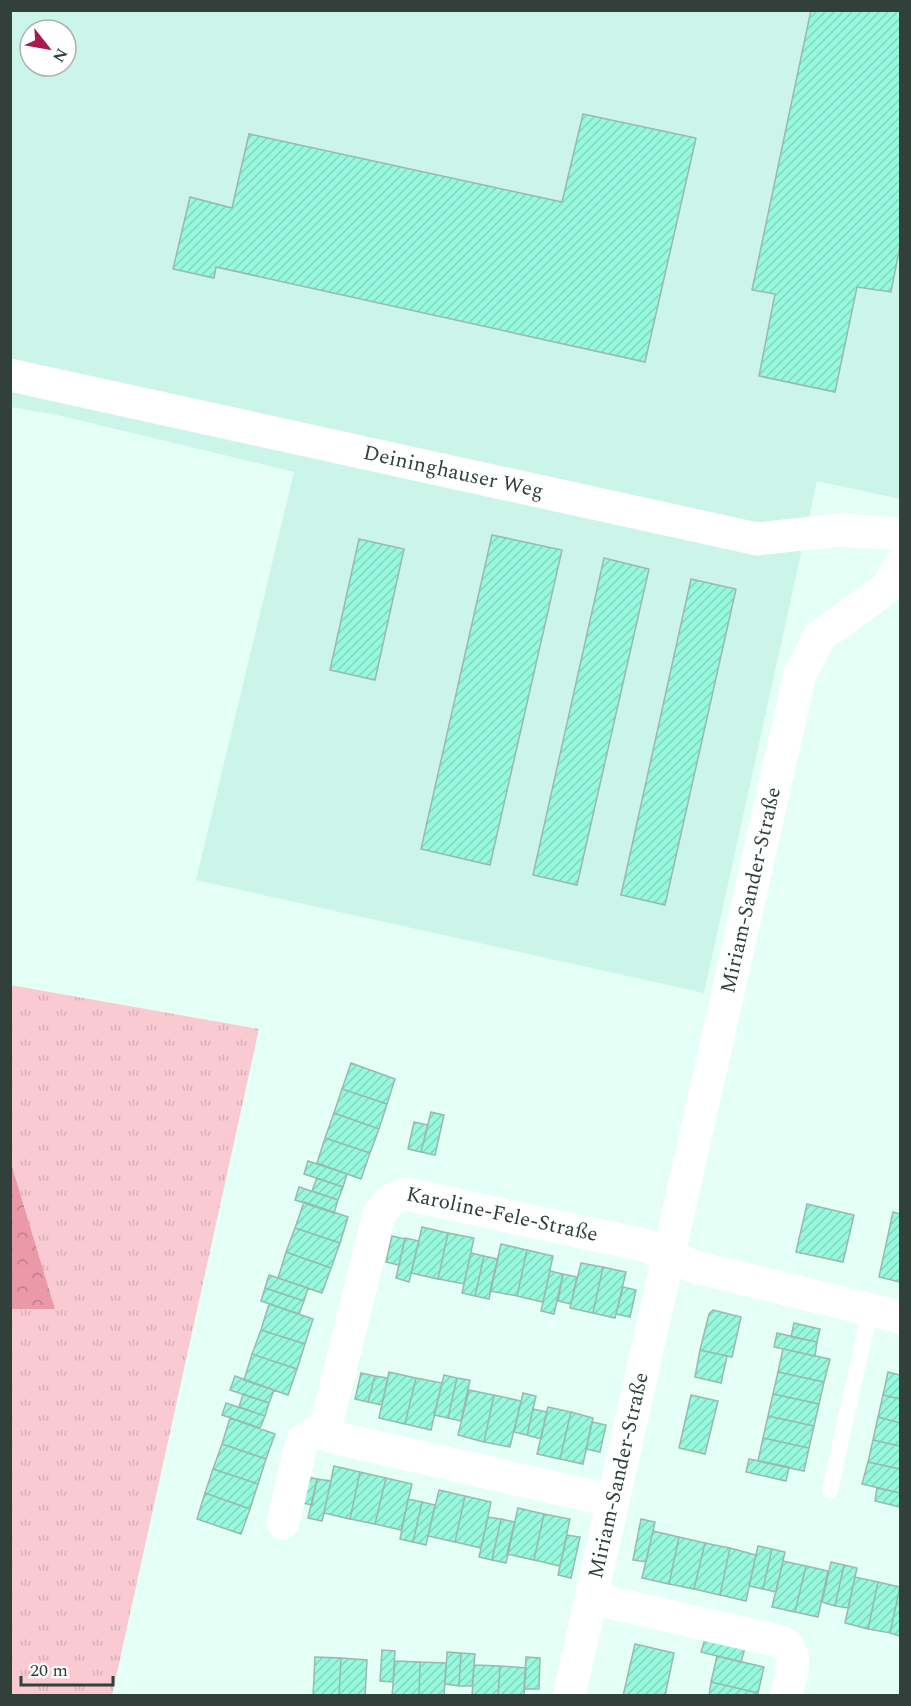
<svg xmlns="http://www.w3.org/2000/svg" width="911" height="1706" viewBox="0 0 911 1706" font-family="Spectral,serif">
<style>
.built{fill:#cbf5e8;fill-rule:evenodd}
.grass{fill:url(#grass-tufts)}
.forest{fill:url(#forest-crowns)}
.building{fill:url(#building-hatch);stroke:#99b9af;stroke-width:1.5}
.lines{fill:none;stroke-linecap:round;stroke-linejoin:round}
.service{stroke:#fff;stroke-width:16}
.minor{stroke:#fff;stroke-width:33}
.tertiary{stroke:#fff;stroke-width:33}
.labels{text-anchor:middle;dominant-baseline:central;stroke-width:4.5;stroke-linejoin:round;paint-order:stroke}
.street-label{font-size:21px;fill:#32403b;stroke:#fff}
</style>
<defs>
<pattern id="grass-tufts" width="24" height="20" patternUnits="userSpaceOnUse" patternTransform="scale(1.5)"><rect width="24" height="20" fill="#f9cad2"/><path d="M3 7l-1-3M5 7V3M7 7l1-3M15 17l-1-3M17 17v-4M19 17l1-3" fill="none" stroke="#d6afb5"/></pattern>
<pattern id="forest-crowns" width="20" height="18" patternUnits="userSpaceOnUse" patternTransform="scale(1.5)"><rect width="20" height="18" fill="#eb98a8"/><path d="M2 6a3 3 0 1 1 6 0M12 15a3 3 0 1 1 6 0" fill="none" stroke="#bf7d8a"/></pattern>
<pattern id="building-hatch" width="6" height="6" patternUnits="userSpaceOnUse" patternTransform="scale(1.5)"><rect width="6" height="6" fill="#96f8dc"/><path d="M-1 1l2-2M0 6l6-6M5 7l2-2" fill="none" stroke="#82d6be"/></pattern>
</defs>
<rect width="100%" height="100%" fill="#e4fff6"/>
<path class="built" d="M 10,11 L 900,11 L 900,499 L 817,481 L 704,993 L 196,880 L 294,472 L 62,416 L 11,407 ZM 30,30 L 66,30 L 66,66 L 30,66 Z"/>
<path class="grass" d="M 10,985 L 259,1029 L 112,1695 L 11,1695 L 11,1309 L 55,1309 L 11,1163 Z"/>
<path class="forest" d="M 10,1163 L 11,1163 L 55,1309 L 11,1309 Z"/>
<path class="building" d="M 811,10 L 900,10 L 900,246 L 891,292 L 857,287 L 835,392 L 759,376 L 775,294 L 752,290 Z
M 583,114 L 696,138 L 645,362 L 216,267 L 214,278 L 173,269 L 190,197 L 232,208 L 249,134 L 562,202 Z
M 492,535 L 562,550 L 490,865 L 421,849 Z
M 359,539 L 404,549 L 375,680 L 330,670 Z
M 604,558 L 649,569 L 577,885 L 533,875 Z
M 691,579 L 736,589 L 665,905 L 621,895 Z
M 351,1063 L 395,1079 L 387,1104 L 342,1089 Z
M 342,1089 L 387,1104 L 379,1129 L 334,1113 Z
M 431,1112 L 444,1115 L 435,1155 L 421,1152 Z
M 334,1113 L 379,1129 L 370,1153 L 325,1138 Z
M 414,1122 L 428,1125 L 421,1152 L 408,1149 Z
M 325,1138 L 370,1153 L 361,1179 L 317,1163 Z
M 308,1161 L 347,1174 L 343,1187 L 304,1174 Z
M 317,1178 L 343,1187 L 338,1200 L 312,1191 Z
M 299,1187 L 338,1200 L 334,1213 L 295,1200 Z
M 304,1202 L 348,1217 L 340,1243 L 295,1228 Z
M 807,1204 L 854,1215 L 843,1262 L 796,1252 Z
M 893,1212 L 900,1214 L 900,1282 L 879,1277 Z
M 422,1227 L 448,1233 L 438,1279 L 411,1273 Z
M 295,1228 L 340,1243 L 331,1268 L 286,1252 Z
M 448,1233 L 474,1238 L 464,1284 L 438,1279 Z
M 392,1236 L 405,1239 L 399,1265 L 386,1262 Z
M 405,1238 L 419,1241 L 409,1282 L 396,1278 Z
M 501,1244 L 527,1250 L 517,1296 L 490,1291 Z
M 527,1250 L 553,1256 L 543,1302 L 517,1296 Z
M 286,1252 L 331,1268 L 322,1293 L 278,1278 Z
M 471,1253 L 484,1256 L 475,1296 L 462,1293 Z
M 484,1256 L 498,1259 L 489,1299 L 475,1296 Z
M 581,1263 L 603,1267 L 593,1313 L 570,1308 Z
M 603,1267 L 626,1272 L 615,1318 L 593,1313 Z
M 550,1271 L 563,1274 L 554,1314 L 541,1311 Z
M 563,1274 L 577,1277 L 571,1304 L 558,1301 Z
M 269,1275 L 308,1288 L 304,1301 L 265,1288 Z
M 623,1287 L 636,1290 L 630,1317 L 616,1314 Z
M 265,1288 L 304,1301 L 299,1314 L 261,1301 Z
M 269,1304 L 313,1319 L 305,1344 L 261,1330 Z
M 713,1310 L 741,1317 L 732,1357 L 700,1350 L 709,1314 Z
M 794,1323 L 820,1329 L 817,1342 L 791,1337 Z
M 261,1330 L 305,1344 L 297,1369 L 252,1354 Z
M 777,1333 L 817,1342 L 815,1356 L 774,1347 Z
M 783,1349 L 830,1359 L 824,1382 L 778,1372 Z
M 700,1350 L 727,1356 L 721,1383 L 695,1377 Z
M 252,1354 L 297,1369 L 288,1395 L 244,1380 Z
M 389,1372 L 416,1378 L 405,1424 L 379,1418 Z
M 778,1372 L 824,1382 L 819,1404 L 773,1394 Z
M 888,1372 L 900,1375 L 900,1399 L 883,1395 Z
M 361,1373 L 375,1376 L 368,1402 L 355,1399 Z
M 444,1375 L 457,1378 L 448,1418 L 434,1415 Z
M 235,1376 L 274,1390 L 269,1403 L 230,1390 Z
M 375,1376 L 388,1378 L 382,1405 L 368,1402 Z
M 416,1378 L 442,1383 L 431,1430 L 405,1424 Z
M 457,1378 L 470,1380 L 461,1421 L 448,1418 Z
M 469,1390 L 494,1395 L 484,1442 L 458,1435 Z
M 523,1393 L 536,1396 L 527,1435 L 514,1432 Z
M 243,1394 L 269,1403 L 265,1416 L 239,1407 Z
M 773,1394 L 819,1404 L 814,1426 L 768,1416 Z
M 494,1395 L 521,1401 L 510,1447 L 484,1442 Z
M 691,1395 L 718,1401 L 705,1454 L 679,1448 Z
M 883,1395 L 900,1399 L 900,1423 L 878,1417 Z
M 226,1403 L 265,1416 L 260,1428 L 222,1415 Z
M 548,1407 L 571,1412 L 560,1459 L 537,1454 Z
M 533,1409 L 547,1412 L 541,1439 L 527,1435 Z
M 571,1412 L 593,1418 L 583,1464 L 560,1459 Z
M 768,1416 L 814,1426 L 809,1448 L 763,1438 Z
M 878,1417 L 900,1423 L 900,1446 L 873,1440 Z
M 230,1418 L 275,1434 L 266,1459 L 222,1444 Z
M 592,1422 L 606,1425 L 600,1452 L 586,1449 Z
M 763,1438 L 809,1448 L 804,1471 L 758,1461 Z
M 873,1440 L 900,1446 L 900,1469 L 868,1462 Z
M 222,1444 L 266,1459 L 258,1484 L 213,1469 Z
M 749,1459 L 789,1467 L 786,1481 L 746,1472 Z
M 868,1462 L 900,1469 L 900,1493 L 862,1484 Z
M 334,1466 L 360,1472 L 350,1519 L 324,1513 Z
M 213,1469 L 258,1484 L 250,1509 L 205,1493 Z
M 360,1472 L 386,1478 L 375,1524 L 350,1519 Z
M 304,1476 L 317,1479 L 312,1505 L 298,1502 Z
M 386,1478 L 412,1484 L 401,1530 L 375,1524 Z
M 317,1479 L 331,1481 L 322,1521 L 308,1518 Z
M 877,1488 L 900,1493 L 900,1507 L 875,1501 Z
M 439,1490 L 465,1496 L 455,1542 L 428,1536 Z
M 205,1493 L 250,1509 L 241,1534 L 197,1519 Z
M 465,1496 L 491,1502 L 481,1548 L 455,1542 Z
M 408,1499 L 422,1502 L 413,1542 L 400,1539 Z
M 422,1502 L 435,1505 L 426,1545 L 413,1542 Z
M 518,1508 L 544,1514 L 534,1560 L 507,1554 Z
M 544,1514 L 570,1519 L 560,1566 L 534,1560 Z
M 488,1517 L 501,1519 L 492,1560 L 479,1557 Z
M 501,1519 L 515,1522 L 506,1563 L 492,1560 Z
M 641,1519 L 655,1522 L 646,1562 L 633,1560 Z
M 653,1531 L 679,1537 L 669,1584 L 642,1578 Z
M 567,1535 L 580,1537 L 571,1578 L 558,1575 Z
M 679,1537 L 705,1543 L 694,1589 L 669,1584 Z
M 705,1543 L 730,1548 L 720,1595 L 694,1589 Z
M 758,1546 L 772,1549 L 763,1589 L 749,1586 Z
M 730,1548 L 756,1555 L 746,1601 L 720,1595 Z
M 772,1549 L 785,1552 L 776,1592 L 763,1589 Z
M 783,1561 L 806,1566 L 795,1612 L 772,1607 Z
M 831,1562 L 844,1565 L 835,1606 L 822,1602 Z
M 844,1565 L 857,1568 L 848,1608 L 835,1606 Z
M 806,1566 L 828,1571 L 818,1617 L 795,1612 Z
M 855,1577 L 878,1582 L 868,1629 L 845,1623 Z
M 878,1582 L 900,1587 L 890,1633 L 868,1629 Z
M 900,1587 L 900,1636 L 890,1633 Z
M 705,1639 L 745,1648 L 741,1662 L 701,1652 Z
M 635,1644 L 674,1653 L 665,1696 L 623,1696 Z
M 382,1650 L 395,1651 L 393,1682 L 380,1681 Z
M 447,1652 L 461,1653 L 459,1686 L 445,1684 Z
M 461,1653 L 475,1654 L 472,1686 L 459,1686 Z
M 717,1656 L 764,1667 L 758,1693 L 711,1682 Z
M 315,1657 L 341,1658 L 339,1696 L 313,1696 Z
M 526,1657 L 540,1658 L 539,1689 L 524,1689 Z
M 341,1658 L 367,1660 L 365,1696 L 339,1696 Z
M 395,1661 L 420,1662 L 419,1696 L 392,1696 Z
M 420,1662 L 446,1663 L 444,1696 L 419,1696 Z
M 474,1665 L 500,1666 L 498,1696 L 472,1696 Z
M 500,1666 L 526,1668 L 524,1696 L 498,1696 Z
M 711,1682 L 758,1693 L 757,1696 L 709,1696 Z"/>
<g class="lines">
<path class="service" d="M 830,1490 L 870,1310"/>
<g class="minor">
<path id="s1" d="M 613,1501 L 332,1437 L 326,1426 L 379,1214 L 391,1200 L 406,1194 L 647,1246 L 695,1267 L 900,1317"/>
<path d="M 283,1523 L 302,1441 L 326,1426"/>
<path d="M 591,1598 L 782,1642 C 801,1656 790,1676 786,1696"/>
<path id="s2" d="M 569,1696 L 800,674 L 820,636 L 887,588 L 900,565"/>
</g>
<path class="tertiary" id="s3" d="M 10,375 L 757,539 L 841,530 L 900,534"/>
</g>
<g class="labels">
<g class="street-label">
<text stroke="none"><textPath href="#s3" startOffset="454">Deininghauser Weg</textPath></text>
<text stroke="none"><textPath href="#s2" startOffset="826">Miriam-Sander-Straße</textPath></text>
<text stroke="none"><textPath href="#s1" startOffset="652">Karoline-Fele-Straße</textPath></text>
<text stroke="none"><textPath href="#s2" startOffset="226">Miriam-Sander-Straße</textPath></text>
</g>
</g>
<rect width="911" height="1706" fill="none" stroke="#32403b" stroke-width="24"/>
<g transform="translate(48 48) rotate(121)"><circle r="28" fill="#ffffff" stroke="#adb3b1" stroke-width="1.5"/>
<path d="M0-4.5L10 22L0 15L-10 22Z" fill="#ab194e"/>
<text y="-9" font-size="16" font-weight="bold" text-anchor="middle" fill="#32403b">N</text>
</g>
<path d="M21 1676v9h92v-9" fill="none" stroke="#32403b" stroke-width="3"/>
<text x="30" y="1676" font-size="18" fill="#32403b" stroke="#ffffff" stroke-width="4.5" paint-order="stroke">20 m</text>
</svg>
